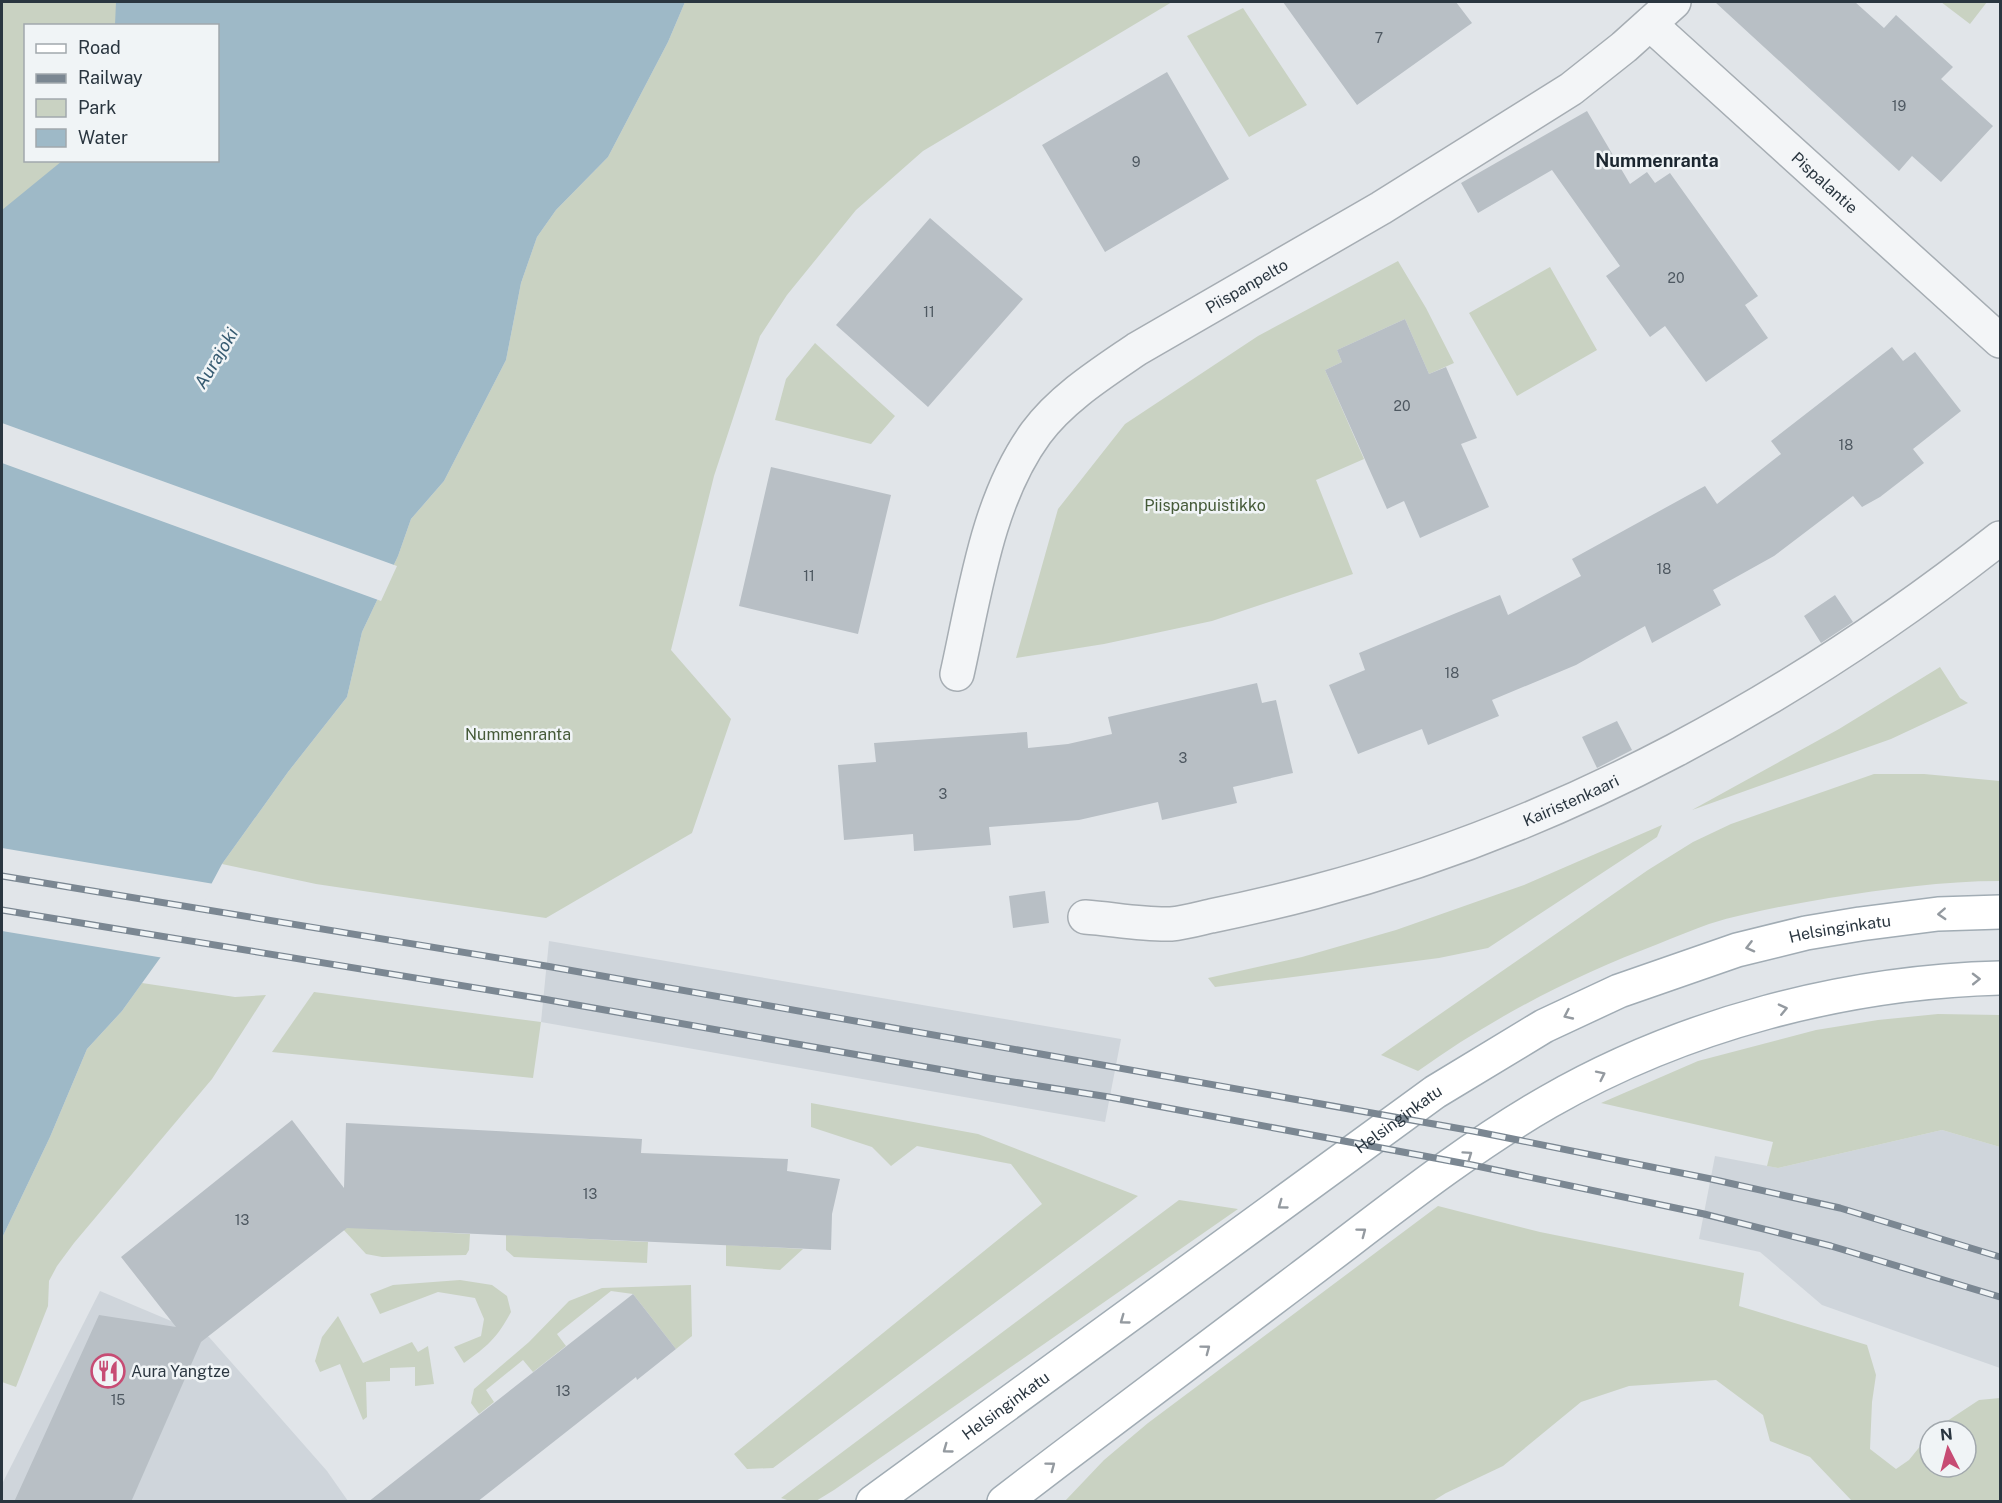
<svg xmlns="http://www.w3.org/2000/svg" width="2002" height="1503" viewBox="0 0 2002 1503" font-family="'Public Sans',sans-serif">
<style>
.built{fill:#cfd5db}
.green{fill:#c9d2c2;fill-rule:evenodd}
.water{fill:#9eb9c7}
.pier{fill:#e1e5e9}
.building{fill:#b8bfc5}
.lines{fill:none;stroke-linecap:round;stroke-linejoin:round}
.minor-casing{stroke:#a6adb3;stroke-width:36}
.primary-casing{stroke:#a1acb4;stroke-width:36}
.minor{stroke:#f3f5f7;stroke-width:33}
.primary{stroke:#fff;stroke-width:33}
.rail-casing{stroke:#7b8792;stroke-width:7}
.rail{stroke:#f0f4f6;stroke-width:4.5;stroke-dasharray:14;stroke-linecap:butt}
.oneway{stroke:#949aa0}
.labels{text-anchor:middle;dominant-baseline:central;stroke-width:5;stroke-linejoin:round;paint-order:stroke}
.number-label{font-size:14px;fill:#4e5861}
.street-label{font-size:16px;fill:#2a3640;stroke:#f0f4f6}
.park-label{font-size:16px;fill:#455a38;stroke:#f0f4f6}
.poi-label{font-size:16px;fill:#2a3640;stroke:#f0f4f6;text-anchor:start}
.neighbourhood-label{font-size:18px;font-weight:bold;fill:#1c2730;stroke:#f0f4f6}
.water-label{font-size:18px;font-style:italic;fill:#365b71;stroke:#f0f4f6}
</style>
<rect width="100%" height="100%" fill="#e1e5e9"/>
<path class="built" d="M 549,941 L 1121,1039 L 1105,1122 L 541,1022 Z
M 1942,1130 L 2000,1147 L 2000,1368 L 1822,1305 L 1760,1252 L 1699,1239 L 1715,1156 L 1778,1168 Z
M 100,1291 L 209,1337 L 327,1471 L 348,1501 L 2,1501 L 2,1484 Z"/>
<path class="green" d="M 2,2 L 270,2 L 223,180 L 2,393 ZM 26,26 L 218,26 L 218,160 L 26,160 Z
M 685,2 L 1172,2 L 923,151 L 856,210 L 787,295 L 760,336 L 714,476 L 671,650 L 731,719 L 692,833 L 546,918 L 316,884 L 222,864 L 288,772 L 347,697 L 362,632 L 398,556 L 411,519 L 444,481 L 506,360 L 521,283 L 537,237 L 556,210 L 608,157 L 668,42 Z
M 1941,2 L 1987,2 L 1970,24 Z
M 1243,8 L 1307,105 L 1249,137 L 1187,36 Z
M 1398,261 L 1426,308 L 1454,363 L 1429,374 L 1405,319 L 1337,350 L 1342,362 L 1325,370 L 1364,459 L 1316,480 L 1353,574 L 1212,621 L 1104,644 L 1016,658 L 1058,509 L 1125,424 L 1258,336 Z
M 1550,267 L 1597,350 L 1517,396 L 1469,313 Z
M 815,343 L 895,416 L 871,444 L 775,420 L 786,379 Z
M 1940,667 L 1960,698 L 1968,703 L 1891,739 L 1692,810 L 1839,729 Z
M 1874,774 L 1924,774 L 2000,781 L 2000,881 C 1943,881 1886,889 1829,898 C 1789,905 1748,912 1709,924 C 1692,930 1675,937 1658,944 C 1573,976 1492,1018 1418,1071 L 1381,1055 L 1648,870 L 1693,842 L 1731,824 Z
M 1662,825 L 1657,837 L 1488,948 L 1439,958 L 1215,987 L 1208,978 L 1302,957 L 1396,930 L 1524,885 Z
M 142,983 L 235,997 L 266,995 L 212,1079 L 74,1243 L 57,1266 L 49,1281 L 48,1306 L 16,1387 L 2,1382 L 2,1238 L 50,1137 L 87,1049 L 122,1011 Z
M 314,992 L 541,1022 L 533,1078 L 272,1052 Z
M 1938,1014 L 2000,1015 L 2000,1147 L 1942,1130 L 1778,1168 L 1767,1166 L 1773,1142 L 1601,1103 L 1698,1061 L 1816,1030 L 1878,1020 Z
M 811,1103 L 978,1134 L 1138,1196 L 773,1468 L 747,1469 L 734,1454 L 1042,1204 L 1011,1164 L 917,1146 L 891,1166 L 872,1147 L 811,1127 Z
M 1179,1200 L 1238,1209 L 834,1490 L 816,1501 L 790,1501 L 781,1498 Z
M 1438,1206 L 1540,1232 L 1744,1273 L 1739,1306 L 1867,1345 L 1876,1375 L 1872,1402 L 1870,1449 L 1896,1469 L 1909,1460 L 1930,1434 L 1930,1467 L 1966,1467 L 1966,1431 L 1932,1431 L 1979,1400 L 2000,1398 L 2000,1501 L 1852,1501 L 1810,1457 L 1770,1441 L 1763,1415 L 1716,1380 L 1629,1386 L 1581,1402 L 1503,1466 L 1446,1493 L 1433,1501 L 1065,1501 L 1104,1460 L 1148,1423 Z
M 341,1227 L 470,1234 L 469,1250 L 466,1255 L 382,1257 L 366,1254 Z
M 506,1235 L 648,1242 L 647,1263 L 514,1257 L 506,1250 Z
M 726,1245 L 803,1249 L 780,1270 L 726,1266 Z
M 460,1280 L 492,1285 L 507,1296 L 511,1312 C 497,1338 488,1346 464,1363 L 454,1347 L 481,1336 L 484,1319 L 475,1298 L 438,1292 L 380,1314 L 370,1294 L 393,1285 Z
M 691,1285 L 692,1336 L 676,1349 L 633,1294 L 611,1291 L 557,1334 L 566,1346 L 533,1372 L 523,1360 L 486,1390 L 494,1402 L 479,1414 L 471,1403 L 474,1389 L 529,1342 L 569,1301 L 602,1288 Z
M 338,1316 L 363,1363 L 412,1342 L 418,1352 L 428,1346 L 434,1384 L 415,1386 L 415,1367 L 390,1368 L 390,1381 L 366,1382 L 367,1417 L 363,1420 L 340,1364 L 320,1372 L 315,1361 L 322,1337 Z"/>
<path class="water" d="M 116,2 L 685,2 L 668,42 L 608,157 L 556,210 L 537,237 L 521,283 L 506,360 L 444,481 L 411,519 L 398,556 L 362,632 L 347,697 L 288,772 L 222,864 L 206,894 L 122,1011 L 87,1049 L 50,1137 L 2,1238 L 2,210 L 62,161 L 218,160 L 218,26 L 115,25 Z"/>
<path class="pier" d="M 2,423 L 397,566 L 381,601 L 2,463 Z
M 2,848 L 214,884 L 208,896 L 164,958 L 2,931 Z"/>
<path class="building" d="M 1283,2 L 1456,2 L 1472,23 L 1357,105 Z
M 1715,2 L 1855,2 L 1884,28 L 1896,15 L 1953,67 L 1941,79 L 1993,126 L 1941,182 L 1912,156 L 1899,171 Z
M 1167,72 L 1229,179 L 1105,252 L 1042,145 Z
M 1587,111 L 1630,184 L 1647,172 L 1655,183 L 1670,173 L 1758,296 L 1745,305 L 1768,338 L 1706,382 L 1665,326 L 1650,337 L 1606,276 L 1620,266 L 1552,170 L 1478,213 L 1461,183 Z
M 930,218 L 1023,299 L 928,407 L 836,325 Z
M 1405,319 L 1429,374 L 1446,367 L 1477,438 L 1461,444 L 1489,507 L 1420,538 L 1404,501 L 1387,509 L 1325,370 L 1342,362 L 1337,350 Z
M 1892,347 L 1903,361 L 1915,352 L 1961,411 L 1913,449 L 1924,463 L 1880,497 L 1862,507 L 1853,496 L 1774,556 L 1713,590 L 1721,605 L 1652,643 L 1645,626 L 1576,665 L 1492,700 L 1499,716 L 1428,745 L 1422,729 L 1358,754 L 1329,685 L 1365,670 L 1359,653 L 1500,595 L 1508,615 L 1581,576 L 1572,559 L 1705,486 L 1717,504 L 1781,454 L 1771,441 Z
M 771,467 L 891,495 L 858,634 L 739,606 Z
M 1835,595 L 1853,622 L 1821,643 L 1804,616 Z
M 1257,683 L 1262,703 L 1276,700 L 1293,773 L 1233,787 L 1237,803 L 1162,820 L 1158,802 L 1079,820 L 989,827 L 991,845 L 914,851 L 913,834 L 844,840 L 838,765 L 876,762 L 874,743 L 1027,732 L 1028,748 L 1068,744 L 1112,734 L 1108,717 Z
M 1617,721 L 1632,750 L 1597,768 L 1582,737 Z
M 1045,891 L 1049,923 L 1013,928 L 1009,896 Z
M 292,1120 L 344,1188 L 346,1123 L 642,1139 L 641,1153 L 788,1159 L 787,1171 L 840,1179 L 832,1214 L 831,1250 L 347,1228 L 201,1342 L 131,1502 L 14,1502 L 99,1315 L 176,1327 L 121,1257 Z
M 633,1294 L 676,1349 L 637,1380 L 636,1377 L 477,1502 L 368,1502 Z"/>
<g class="lines">
<defs>
<g id="minor">
<path id="s1" d="M 1650,24 L 2000,341"/>
<path id="s2" d="M 957,674 C 975,594 987,500 1036,433 C 1062,398 1102,373 1137,349 L 1381,208 L 1571,89 L 1624,47 L 1674,2"/>
<path id="s3" d="M 1085,917 C 1113,919 1142,925 1171,924 C 1184,923 1198,919 1211,916 C 1246,909 1280,901 1314,892 C 1565,826 1797,698 2000,538"/>
</g>
<g id="primary">
<path id="s4" d="M 873,1502 L 1435,1092 L 1544,1026 L 1619,991 L 1737,950 L 1806,933 L 1860,924 L 1938,914 L 2000,912"/>
<path d="M 1004,1502 C 1102,1427 1201,1353 1299,1279 C 1379,1219 1461,1152 1548,1102 C 1684,1024 1845,982 2000,978"/>
</g>
</defs>
<use href="#minor" class="minor-casing"/>
<use href="#primary" class="primary-casing"/>
<use href="#minor" class="minor"/>
<use href="#primary" class="primary"/>
<defs>
<path id="rail" d="M 2,876 L 546,966 L 1473,1131 L 1711,1179 L 1840,1208 L 2000,1257
M 2,910 L 543,999 L 988,1078 L 1109,1097 L 1472,1165 L 1704,1214 L 1831,1246 L 2000,1297"/>
</defs>
<use href="#rail" class="rail-casing"/>
<use href="#rail" class="rail"/>
</g>
<defs><path id="oneway-chevron" d="M-2-3.5L2.5 0L-2 3.5" fill="none" stroke-width="1.6" stroke-linecap="round" stroke-linejoin="round" transform="scale(1.5)"/></defs>
<g class="oneway">
<use href="#oneway-chevron" transform="translate(1942 914) rotate(177)"/>
<use href="#oneway-chevron" transform="translate(1750 947) rotate(166)"/>
<use href="#oneway-chevron" transform="translate(1976 979) rotate(-1)"/>
<use href="#oneway-chevron" transform="translate(1783 1009) rotate(-13)"/>
<use href="#oneway-chevron" transform="translate(1568 1015) rotate(155)"/>
<use href="#oneway-chevron" transform="translate(1601 1075) rotate(-26)"/>
<use href="#oneway-chevron" transform="translate(1468 1155) rotate(-35)"/>
<use href="#oneway-chevron" transform="translate(1282 1205) rotate(144)"/>
<use href="#oneway-chevron" transform="translate(1362 1232) rotate(-37)"/>
<use href="#oneway-chevron" transform="translate(1124 1320) rotate(144)"/>
<use href="#oneway-chevron" transform="translate(1206 1349) rotate(-37)"/>
<use href="#oneway-chevron" transform="translate(947 1449) rotate(144)"/>
<use href="#oneway-chevron" transform="translate(1051 1466) rotate(-37)"/>
</g>
<defs>
<symbol id="restaurant-ring" viewBox="-11 -11 22 22"><circle r="9.5" fill="#f0f4f6" stroke="#c74c74" stroke-width="1.5"/><path d="M-5-6h1v4h1v-4h1v4h1v-4h1v5L-1.5 .5V6h-2V.5L-5-1ZM5-6V6H3V1.5H1.5Q1.5-4 5-6Z" fill="#c74c74"/></symbol>
</defs>
<g fill-rule="evenodd">
<use href="#restaurant-ring" x="89" y="1352" width="38" height="38"/>
</g>
<g class="labels">
<g class="number-label">
<text x="1379" y="38">7</text>
<text x="1899" y="106">19</text>
<text x="1136" y="162">9</text>
<text x="1676" y="278">20</text>
<text x="929" y="312">11</text>
<text x="1402" y="406">20</text>
<text x="1846" y="445">18</text>
<text x="1664" y="569">18</text>
<text x="809" y="576">11</text>
<text x="1452" y="673">18</text>
<text x="1183" y="758">3</text>
<text x="943" y="794">3</text>
<text x="590" y="1194">13</text>
<text x="242" y="1220">13</text>
<text x="563" y="1391">13</text>
<text x="118" y="1400">15</text>
</g>
<g class="street-label">
<text stroke="none"><textPath href="#s1" startOffset="236">Pispalantie</textPath></text>
<text stroke="none"><textPath href="#s2" startOffset="514">Piispanpelto</textPath></text>
<text stroke="none"><textPath href="#s3" startOffset="506">Kairistenkaari</textPath></text>
<text stroke="none"><textPath href="#s4" startOffset="1136">Helsinginkatu</textPath></text>
<text stroke="none"><textPath href="#s4" startOffset="650">Helsinginkatu</textPath></text>
<text stroke="none"><textPath href="#s4" startOffset="164">Helsinginkatu</textPath></text>
</g>
<g class="park-label">
<text x="1205" y="505">Piispanpuistikko</text>
<text x="518" y="734">Nummenranta</text>
</g>
<g class="poi-label">
<text x="131" y="1371">Aura Yangtze</text>
</g>
<g class="neighbourhood-label">
<text x="1657" y="160">Nummenranta</text>
</g>
<g class="water-label">
<text transform="translate(216 358) rotate(-59)">Aurajoki</text>
</g>
</g>
<rect width="2002" height="1503" fill="none" stroke="#2a3640" stroke-width="6"/>
<rect x="24" y="24" width="195" height="138" fill="#f0f4f6" stroke="#a1a8ad" stroke-width="1.5"/>
<rect x="36" y="44" width="30" height="9" fill="#ffffff" stroke="#a1a8ad" stroke-width="1.5"/>
<text x="78" y="54" font-size="18" fill="#2a3640">Road</text>
<rect x="36" y="74" width="30" height="9" fill="#7b8792" stroke="#a1a8ad" stroke-width="1.5"/>
<text x="78" y="84" font-size="18" fill="#2a3640">Railway</text>
<rect x="36" y="99" width="30" height="18" fill="#c9d2c2" stroke="#a1a8ad" stroke-width="1.5"/>
<text x="78" y="114" font-size="18" fill="#2a3640">Park</text>
<rect x="36" y="129" width="30" height="18" fill="#9eb9c7" stroke="#a1a8ad" stroke-width="1.5"/>
<text x="78" y="144" font-size="18" fill="#2a3640">Water</text>
<g transform="translate(1948 1449) rotate(354)"><circle r="28" fill="#f0f4f6" stroke="#a1a8ad" stroke-width="1.5"/>
<path d="M0-4.5L10 22L0 15L-10 22Z" fill="#c74c74"/>
<text y="-9" font-size="16" font-weight="bold" text-anchor="middle" fill="#2a3640">N</text>
</g>
</svg>
